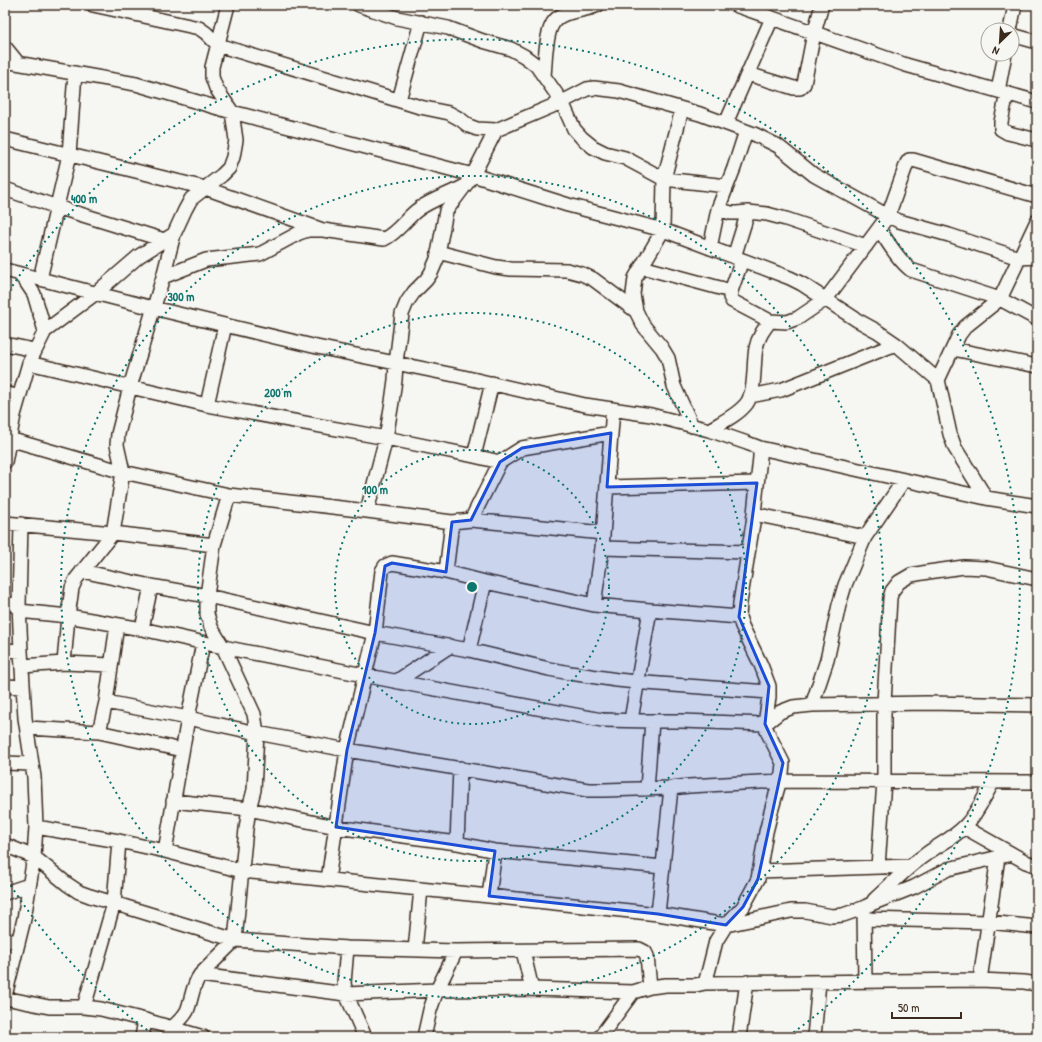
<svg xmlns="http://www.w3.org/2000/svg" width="1042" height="1042" viewBox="0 0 1042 1042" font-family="'Patrick Hand',sans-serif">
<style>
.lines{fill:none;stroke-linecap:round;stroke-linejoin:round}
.minor-casing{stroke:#3b2a1e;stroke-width:16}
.minor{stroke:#f6f6f2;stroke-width:13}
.marked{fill:#1d4ed8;fill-opacity:0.2;stroke:#1d4ed8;stroke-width:3;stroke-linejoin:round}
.ring{fill:none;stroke:#0f766e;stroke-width:2;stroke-dasharray:2 4}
.centre{fill:#0f766e;stroke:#f6f6f2;stroke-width:2}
.ring-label{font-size:12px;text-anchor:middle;font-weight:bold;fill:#0f766e;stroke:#f6f6f2;stroke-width:3.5;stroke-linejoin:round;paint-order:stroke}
</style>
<rect width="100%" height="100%" fill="#f6f6f2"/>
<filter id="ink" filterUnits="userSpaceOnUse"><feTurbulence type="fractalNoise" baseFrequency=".025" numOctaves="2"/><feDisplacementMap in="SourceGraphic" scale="8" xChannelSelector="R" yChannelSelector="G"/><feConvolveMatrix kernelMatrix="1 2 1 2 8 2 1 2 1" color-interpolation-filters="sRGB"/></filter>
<g filter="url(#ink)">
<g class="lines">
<defs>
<path id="minor" d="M 93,5 L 199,28 L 206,33 L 218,45 L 420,107 L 449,113 L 460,119 L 469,126 L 477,129 L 496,130 L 562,102 L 587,89 L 594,88 L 619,91 L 700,114 L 754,134 L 778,146 L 814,175 L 888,216 L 899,221 L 949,235 L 1019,258 L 1037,257
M 359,5 L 397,18 L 448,28 L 483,41 L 511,49 L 524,56 L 536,65 L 562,102 L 574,129 L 582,138 L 593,147 L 605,153 L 625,158 L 664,179 L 727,186
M 735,5 L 906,65 L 1037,102
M 1010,30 L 1015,5
M 1012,35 L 1037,42
M 5,47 L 18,63
M 5,61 L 136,84 L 232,112 L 473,175 L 568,205 L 663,230 L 790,278 L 802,284 L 857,320 L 877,331 L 896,344 L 938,380 L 950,434 L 955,448 L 986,498
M 748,74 L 794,88 L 800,88 L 804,84 L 814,33 L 822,5
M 544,75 C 545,67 545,58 546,50 C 548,36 549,19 565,14 C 576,10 588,10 598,5
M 998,91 L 1005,54
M 1007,93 L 1001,122 L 1001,129 L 1008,133 L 1037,140
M 399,100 L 421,22
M 682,109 L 664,179 L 663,230 L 635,278 L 633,294 L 636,311 L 643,325 L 662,348 L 668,358 L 674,386 L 692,426
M 726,123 L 772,18
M 5,139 L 205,188 L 323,230
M 5,189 L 57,207 L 164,240
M 718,209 L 731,213 L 737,213 L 748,212 L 767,214 L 786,219 L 866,246
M 879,229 C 888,242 898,260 911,270 L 1000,299 L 1037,319
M 710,248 L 718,209 L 734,168 L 746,131
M 438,252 L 496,267 L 511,269 L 567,270 L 582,274 L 593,279 L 636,311
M 734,257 L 748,212
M 742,260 L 731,291 L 730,297 L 732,301 L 770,321 L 787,322 L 798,318 L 826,299 L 888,216 L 907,163 L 909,160 L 913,160 L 1037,196
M 642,267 L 731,291
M 5,270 L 153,308 L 317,347 L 459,376 L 585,405 L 651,415 L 709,430 L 747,443 L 760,448 L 986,498 L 1037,506
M 19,274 L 26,282 L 34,294 L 45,331
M 163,277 L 206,260 L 260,254 L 299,233 L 308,230 L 323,230 L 384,239 C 397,233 405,220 416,211 C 428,201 447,195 461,188
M 40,279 L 69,155 L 75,73
M 5,344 L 34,350
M 953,349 L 1037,366
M 29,363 L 207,405 L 386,438 L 474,456 L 500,462
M 938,380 L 959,335 L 965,327 L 1000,299 L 1037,221
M 5,393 L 19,397
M 750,396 L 781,390 L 896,344
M 207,405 L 225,325
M 709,430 C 722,422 738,415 747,403 C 756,389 753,364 756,348 C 758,337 764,329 770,321
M 9,439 L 123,472 L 229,495 L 367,511 L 452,522 L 471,520 L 603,533
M 474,456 L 492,383
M 5,462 L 14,415 L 29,363 L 45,331 L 96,293 L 139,256 L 174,234
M 607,487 L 757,483
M 367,511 L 386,438 L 392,402 L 395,380 L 396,363 L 402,314 L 407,302 L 414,292 L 426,280 L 431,273 L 437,259 L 446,211 L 473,175 L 496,130
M 754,514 L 865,537
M 471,520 L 500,462 L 522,448 L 611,433
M 5,523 L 113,533 L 214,545
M 602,548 L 748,552
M 82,571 L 151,586 L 207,596 L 375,633 L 469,650 L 549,669 L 570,673 L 617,680 L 646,683 L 769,692
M 446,572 L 452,522
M 5,604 L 19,605
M 594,605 L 602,548 L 613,409
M 19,611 L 68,616 L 142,629 L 223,647 L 414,685 L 602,720 L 652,721 L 681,721 L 765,724 L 780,712 L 793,707 L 812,705 L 927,703 L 1037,705
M 142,629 L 151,586
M 5,650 L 21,651
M 469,650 L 485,582
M 64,663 L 68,616 L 72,588 L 76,579 L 113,533 L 123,472 L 117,445 L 118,434 L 130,387 L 163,277 L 174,234 L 185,210 L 191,199 L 222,175 L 229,168 L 233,157 L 236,140 L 232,112 L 216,88 L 212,77 L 212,67 L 228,5
M 22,666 L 64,663 L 111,665
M 397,681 L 450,646
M 5,686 L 23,687
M 106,702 L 188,718 L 257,733 L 347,750 L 588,790 L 604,790 L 671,788 L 689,786 L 780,781 L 1037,782
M 812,705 L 827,660 L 839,605 L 845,585 L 865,537 L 904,480
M 631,720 L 650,610
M 27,728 L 99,732 L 182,750
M 99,732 L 106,702 L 117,625
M 5,763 L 32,764
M 647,789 L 652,721
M 173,801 L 249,809 L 336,827 L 457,843 L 495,851 L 663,867
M 36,827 L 119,841 L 165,851 L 242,871 L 489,896 L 658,914 L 726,925 L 791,911 L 805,911 L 832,916 L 843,915 L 863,908 L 871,904 L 914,887 L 948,869 L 1012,854
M 964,827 L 1026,862 L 1037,866
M 457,843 L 460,768
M 5,845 L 34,857 L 67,884 L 79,892 L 90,896 L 235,940 L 347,948 L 456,951 L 639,949 L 645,952 L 647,956 L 650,987
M 165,851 L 188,718 L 203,643
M 878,867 L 884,781 L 884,703 L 890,598 L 892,591 L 899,582 L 911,575 L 928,572 L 964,567 L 986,568 L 1037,579
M 759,871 L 910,866
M 328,880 L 347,750 L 375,633 L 382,571 L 385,566 L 392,563 L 446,572 L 485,582 L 594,605 L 650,610 L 739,617
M 5,893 L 29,885
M 489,896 L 495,851
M 874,900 C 891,885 906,868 925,855 C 938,845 954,838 965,826 C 977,814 984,797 993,782
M 864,910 L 865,981
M 658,914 L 671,788
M 864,919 L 988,922 L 1037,927
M 5,939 L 18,943
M 347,948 L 344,983 L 346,994 L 365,1037
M 415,950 L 421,889
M 523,951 L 532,989
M 200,975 L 346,994 L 437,990 L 532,989 L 633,992 L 650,987 L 666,985 L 696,985 L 705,983 L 980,980 L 1024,982 L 1037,984
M 980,980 L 998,857
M 705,983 L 709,969 L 716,941 L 726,925 L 743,907 L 758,879 L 766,832 L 772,808 L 782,773 L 783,763 L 767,731 L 765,724 L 769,697 L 769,686 L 761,665 L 742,626 L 739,617 L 740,603 L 753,523 L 760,457 L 760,448
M 5,996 L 24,919 L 34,857 L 36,827 L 34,777 L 25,718 L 21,651 L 19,605 L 21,524
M 5,998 L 49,1007 L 84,1007 L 101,1009 L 145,1020 L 203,1037
M 84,1007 L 114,903 L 119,841
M 172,1028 C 178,1022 183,1018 187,1011 C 192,999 192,986 200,975 L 235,940 L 246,829 L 249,809 L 254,790 L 257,733 L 254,714 L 223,647 L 211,627 L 207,614 L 207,596 L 214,545 L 229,495
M 142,1037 L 145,1020
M 424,1037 L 430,1010 L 437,990 L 456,951
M 600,1037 L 633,992
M 739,1037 L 747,982
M 814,1037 L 819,982"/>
</defs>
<use href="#minor" class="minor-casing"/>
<use href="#minor" class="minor"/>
</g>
</g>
<path class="marked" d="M 611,433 L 607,487 L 757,483 L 739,617 L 769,686 L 765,724 L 783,763 L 758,879 L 743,907 L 726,925 L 658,914 L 489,896 L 495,851 L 336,827 L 347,750 L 375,633 L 385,566 L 392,563 L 446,572 L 452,522 L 471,520 L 500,462 L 522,448 Z"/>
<g class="ring">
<circle cx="472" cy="587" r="137"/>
<circle cx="472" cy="587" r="274"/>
<circle cx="472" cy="587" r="411"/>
<path d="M157 1037A549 549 0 0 1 6 878M6 296A549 549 0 1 1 787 1037"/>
</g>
<circle cx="472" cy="587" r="6" class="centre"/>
<g class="ring-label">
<text x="84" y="203">400 m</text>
<text x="181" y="301">300 m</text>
<text x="278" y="397">200 m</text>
<text x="375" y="494">100 m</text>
</g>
<rect width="1042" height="1042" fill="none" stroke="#f6f6f2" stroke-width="20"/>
<rect x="10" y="10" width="1022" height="1022" fill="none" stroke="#3b2a1e" stroke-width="1.5" filter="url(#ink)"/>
<g transform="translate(1000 42) rotate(205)"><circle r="19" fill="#f6f6f2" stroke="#aba49d"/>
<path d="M0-3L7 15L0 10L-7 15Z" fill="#3b2a1e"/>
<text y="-6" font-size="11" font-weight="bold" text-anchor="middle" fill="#3b2a1e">N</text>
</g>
<path d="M892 1012v6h69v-6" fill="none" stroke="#3b2a1e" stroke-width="2"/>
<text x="898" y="1012" font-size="12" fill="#3b2a1e" stroke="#f6f6f2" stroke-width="3" paint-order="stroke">50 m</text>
</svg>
